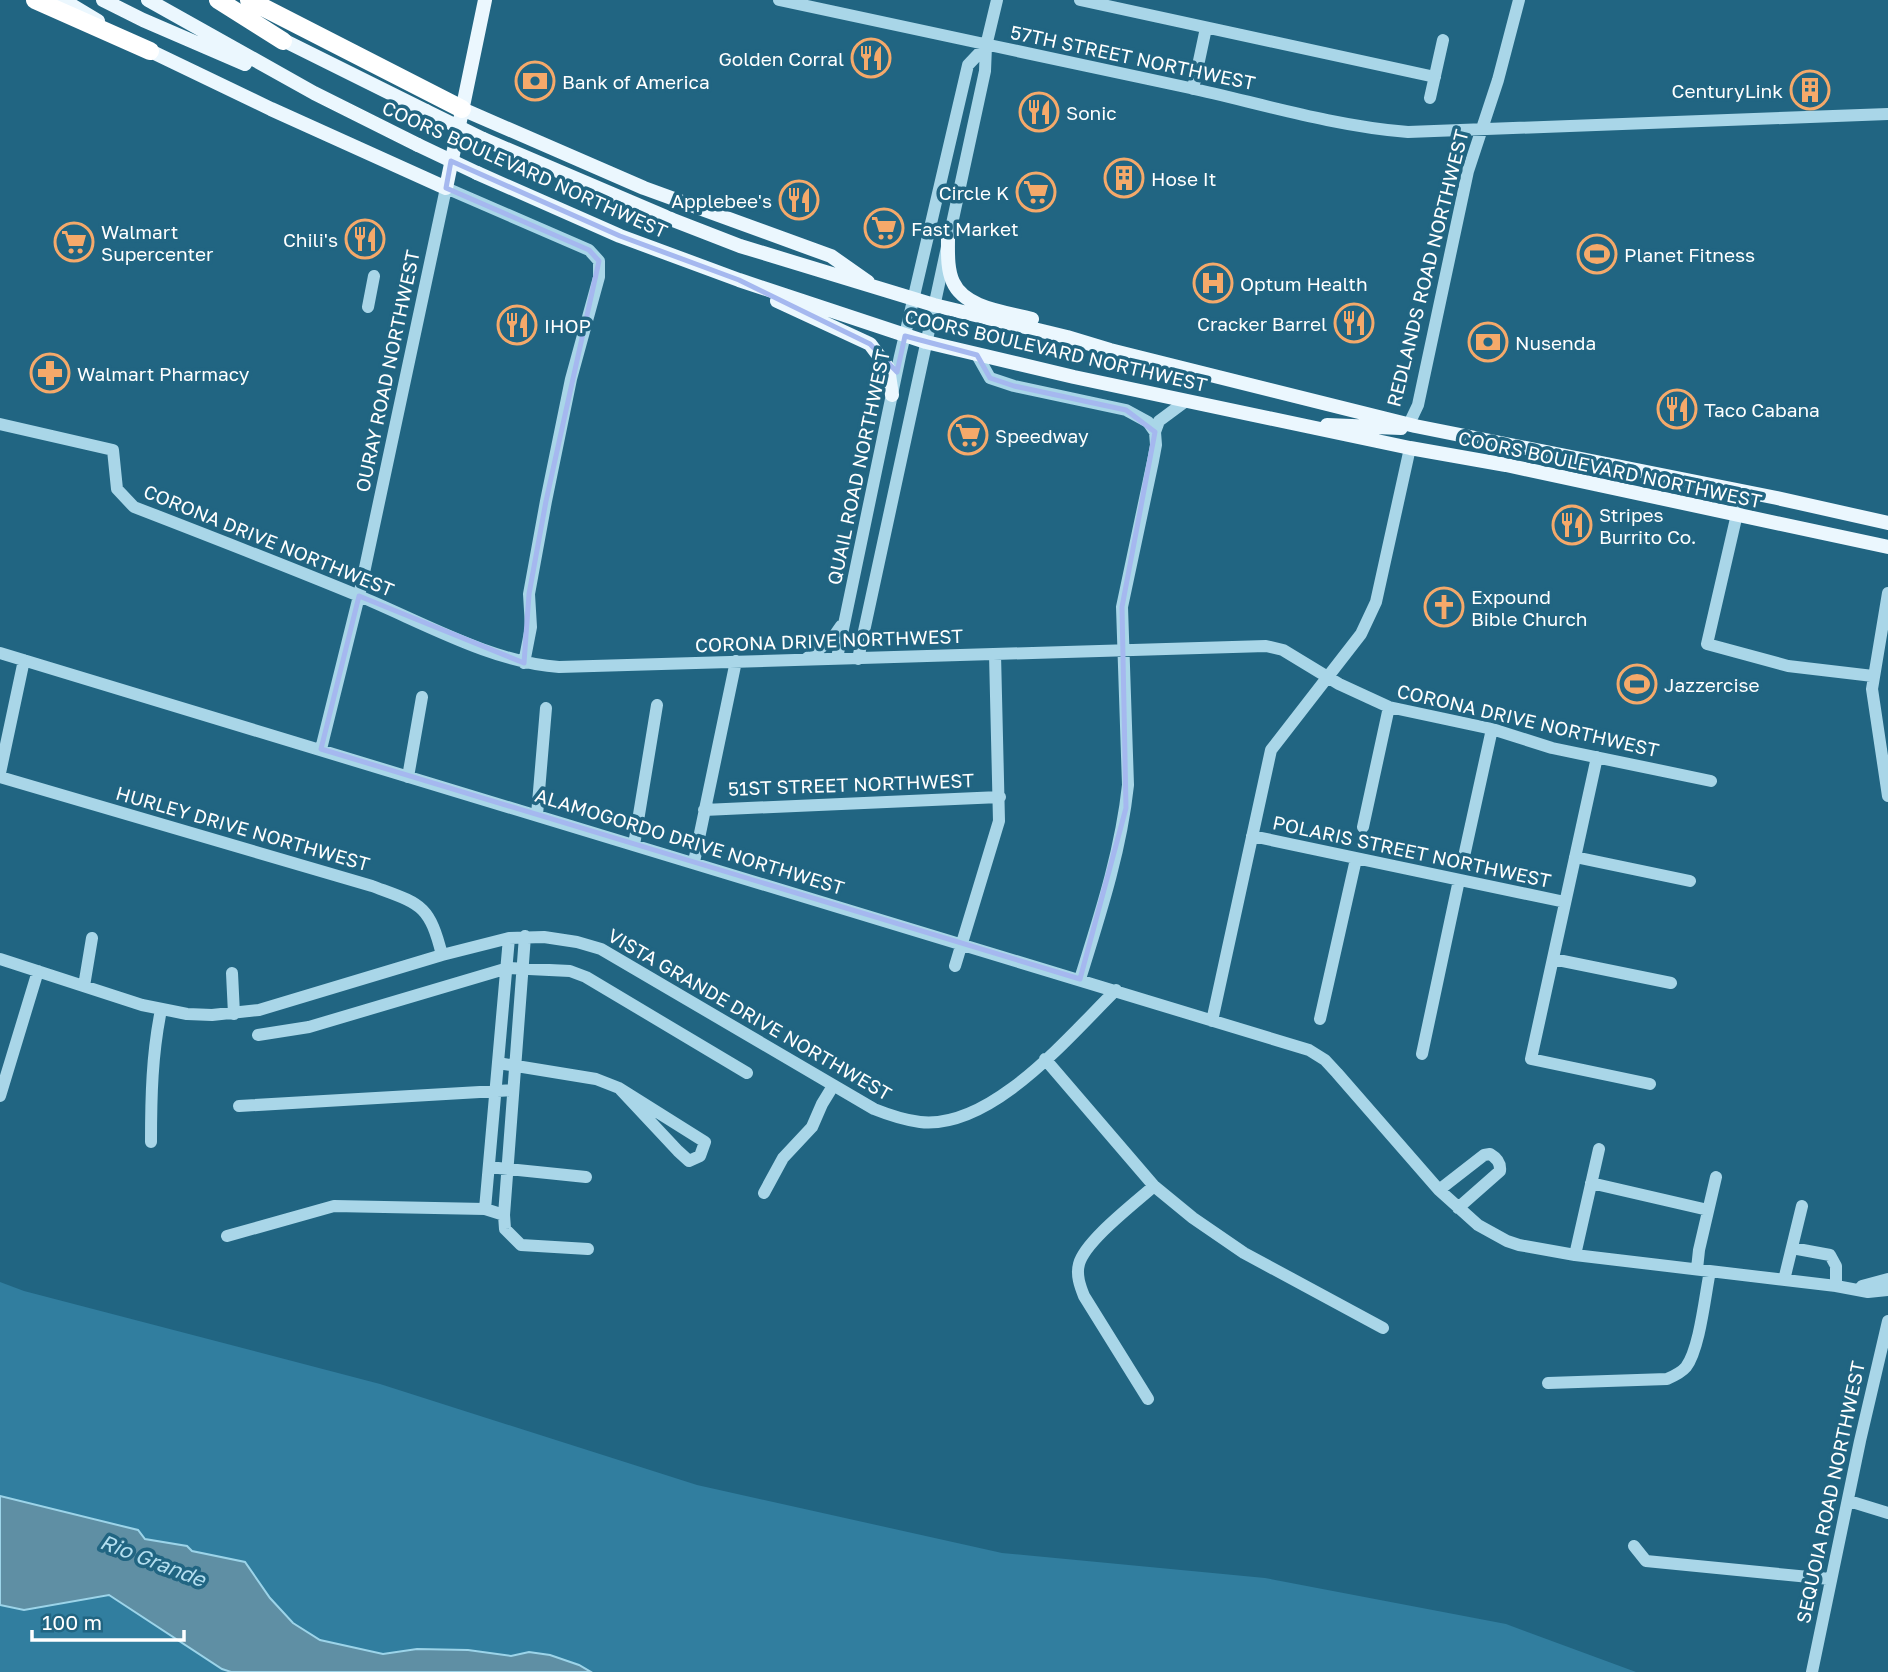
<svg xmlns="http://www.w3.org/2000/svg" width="1888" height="1672" viewBox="0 0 1888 1672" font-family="'Golos Text',sans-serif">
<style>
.green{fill:#317e9f}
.water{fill:#5f8fa4;stroke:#9cd4e9;stroke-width:2}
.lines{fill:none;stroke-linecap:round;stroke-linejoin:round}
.minor{stroke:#a9d6e8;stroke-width:12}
.major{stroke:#ebf7fe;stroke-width:14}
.highway{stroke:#fff;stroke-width:18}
.major-bridge{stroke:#ebf7fe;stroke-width:14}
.marked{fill:none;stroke:#a5b8ef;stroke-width:5;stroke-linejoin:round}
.labels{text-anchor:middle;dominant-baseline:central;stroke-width:7;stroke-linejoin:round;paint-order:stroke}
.street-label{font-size:19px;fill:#fff;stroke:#216582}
.poi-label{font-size:19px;fill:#fff;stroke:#216582;text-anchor:start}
.water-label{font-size:21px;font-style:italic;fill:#b4dff0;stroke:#216582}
</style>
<rect width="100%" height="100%" fill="#216582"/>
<path class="green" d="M 0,1282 L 24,1291 L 380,1384 L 697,1485 L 1002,1553 L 1265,1578 L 1506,1624 L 1636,1672 L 591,1672 L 579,1665 L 530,1652 L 511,1656 L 468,1650 L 417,1649 L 383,1654 L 320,1640 L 293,1623 L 270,1598 L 244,1562 L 192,1551 L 187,1546 L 145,1539 L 93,1518 L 75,1516 L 0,1496 Z
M 109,1595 L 222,1669 L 231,1672 L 0,1672 L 0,1605 L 24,1610 Z"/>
<path class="water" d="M 0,1496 L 138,1530 L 145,1539 L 187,1546 L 192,1551 L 245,1562 L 270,1598 L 293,1623 L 320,1640 L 383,1654 L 417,1649 L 468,1650 L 511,1656 L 529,1652 L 550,1655 L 579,1665 L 591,1672 L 231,1672 L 222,1669 L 109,1595 L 24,1610 L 0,1605 Z"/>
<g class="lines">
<path class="minor" d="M 779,0 C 916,30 1053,58 1190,88 C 1262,104 1334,126 1408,132 L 1888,114
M 1080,0 L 1435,77
M 1193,89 L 1206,28
M 1430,98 L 1443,40
M 368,307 L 374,276
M 977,355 L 990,378 L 1014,386 L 1126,410 L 1148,422 L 1155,432
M 0,424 L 113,450 L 117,489 L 134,507 C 209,536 284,565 359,596 C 420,621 493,663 559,667 L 1266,646 L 1283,650 L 1339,684 L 1389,707 L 1492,729 L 1552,748 L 1711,781
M 1409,424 L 1418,405 L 1468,171 L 1498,80 L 1519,0
M 1739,491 L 1737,514 L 1707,644 L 1788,666 L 1873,676
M 1888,593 L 1872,689 L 1888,796
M 0,653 L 1309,1050 L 1325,1060 L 1337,1073 L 1439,1190 L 1478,1225 L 1507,1241 L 1519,1245 L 1575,1255 L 1836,1286 L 1868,1292 L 1888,1290
M 837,658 L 900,356 L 968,65 L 986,46
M 806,659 L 832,639 L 841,626
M 858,659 L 985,71 L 986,46 L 997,0
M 321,749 L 359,596 L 446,188 L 589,250 L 599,261 L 599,277 L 571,379 L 546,501 L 529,594 L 531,627 L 524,663
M 1597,757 L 1531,1059 L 1650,1084
M 0,773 L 24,660
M 0,777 L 372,886 C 420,904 429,903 442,955
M 408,777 L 422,697
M 704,810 L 1000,797
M 537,815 L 546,708
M 1363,827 L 1389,707
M 1252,836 L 1565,902
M 634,845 L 657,705
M 1465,852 L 1492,729
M 1575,857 L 1690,881
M 694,862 L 736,661
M 0,959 L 142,1005 L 187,1014 L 212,1015 L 259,1010 L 442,955 L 509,938 L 544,937 L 577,942 L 601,949 L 874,1109 C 889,1115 904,1120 920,1122 C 992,1130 1069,1036 1116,990
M 1553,959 L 1671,983
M 955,966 L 999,821 L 995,654
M 232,973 L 234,1014
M 1080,979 C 1100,915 1121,851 1128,785 L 1122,607 L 1153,461 L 1156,445 L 1155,432 L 1159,421 L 1186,401
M 84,986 L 92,938
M 1320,1019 L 1356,859
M 1212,1021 L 1271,750 L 1361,634 L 1376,602 L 1410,448
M 258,1035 L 309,1027 L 508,968 L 570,971 L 586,977 L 747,1073
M 1422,1054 L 1459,880
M 1045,1059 L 1154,1186 L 1193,1218 L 1244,1253 L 1383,1328
M 498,1063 L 596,1079 L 619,1088 L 705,1142 L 700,1156 L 689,1161 L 678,1151 L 619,1088
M 0,1096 L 38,971
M 239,1106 L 513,1090
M 151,1142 C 151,1097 152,1054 161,1010
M 489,1167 L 586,1177
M 1591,1183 L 1708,1210
M 1439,1190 L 1484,1155 L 1490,1154 C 1497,1158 1501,1163 1500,1171 L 1458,1208
M 764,1193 L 783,1158 L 812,1127 L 822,1104 L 833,1086
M 485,1209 L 509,938
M 504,1215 L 525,936
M 227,1236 L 334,1206 L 485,1209 L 504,1215 L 505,1229 L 521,1245 L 588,1249
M 1792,1248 L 1830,1255 L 1836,1266 L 1836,1286
M 1575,1255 L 1599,1149
M 1697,1269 L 1699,1250 L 1716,1177
M 1784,1280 L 1802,1206
M 1862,1286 L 1888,1279
M 1548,1383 L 1667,1379 C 1674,1376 1681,1373 1686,1367 C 1700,1348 1705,1295 1710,1271
M 1148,1399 L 1084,1296 C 1080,1286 1076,1275 1079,1264 C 1085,1241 1135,1203 1154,1186
M 1849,1501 L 1888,1513
M 1634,1546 L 1646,1561 L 1830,1579
M 1812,1672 L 1860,1441 L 1888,1321"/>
<path class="major" d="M 63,0 L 98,21
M 103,0 L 143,20 L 245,64
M 148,0 L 314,93 L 418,145
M 275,36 L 426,111
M 142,47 L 271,109 L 446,188 L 485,0
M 462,109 L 644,188 L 831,256 L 868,282
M 483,139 L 673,220 L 740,246 L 934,305 L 1067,337 L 1110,350 L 1415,426 L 1777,498 L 1888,523
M 477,173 L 620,236 L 739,280 L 926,342 L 1074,377 L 1410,448 L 1506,465 L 1888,547
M 948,238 C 948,252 947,269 953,282 C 965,309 1007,312 1032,319
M 777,301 L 870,344 L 888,368 L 892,395
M 1327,425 L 1401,428"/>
<path class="highway" d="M 35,0 L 150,51
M 218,0 L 283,41
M 249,0 L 462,109"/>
<path class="major-bridge" d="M 426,111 L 483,139
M 418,145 L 477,173"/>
</g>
<path class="marked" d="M 451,161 L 620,236 L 739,280 L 870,344 L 897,372 L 905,336 L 977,355 L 990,378 L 1014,386 L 1126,410 L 1155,432 L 1122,607 L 1126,808 L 1080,979 L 321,749 L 359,596 L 524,663 L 529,594 L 546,501 L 599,261 L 589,250 L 446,188 Z"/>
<defs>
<symbol id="restaurant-ring" viewBox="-11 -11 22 22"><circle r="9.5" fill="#216582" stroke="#f5a96a" stroke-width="1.5"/><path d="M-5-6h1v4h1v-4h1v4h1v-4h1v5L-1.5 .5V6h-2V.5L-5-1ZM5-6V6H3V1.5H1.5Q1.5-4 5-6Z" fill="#f5a96a"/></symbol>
<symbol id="bank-ring" viewBox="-11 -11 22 22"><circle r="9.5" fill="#216582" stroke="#f5a96a" stroke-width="1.5"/><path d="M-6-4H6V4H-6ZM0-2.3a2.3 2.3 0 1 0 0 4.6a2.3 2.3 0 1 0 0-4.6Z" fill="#f5a96a"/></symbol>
<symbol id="building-ring" viewBox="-11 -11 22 22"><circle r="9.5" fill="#216582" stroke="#f5a96a" stroke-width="1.5"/><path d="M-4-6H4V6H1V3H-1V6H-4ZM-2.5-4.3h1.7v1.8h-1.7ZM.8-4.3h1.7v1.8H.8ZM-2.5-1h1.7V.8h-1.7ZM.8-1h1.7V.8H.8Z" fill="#f5a96a"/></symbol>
<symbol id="supermarket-ring" viewBox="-11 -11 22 22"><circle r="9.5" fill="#216582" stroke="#f5a96a" stroke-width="1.5"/><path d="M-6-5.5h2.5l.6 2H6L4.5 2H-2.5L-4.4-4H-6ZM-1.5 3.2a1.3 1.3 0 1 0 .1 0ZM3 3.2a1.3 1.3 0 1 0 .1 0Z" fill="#f5a96a"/></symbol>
<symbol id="stadium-ring" viewBox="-11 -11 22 22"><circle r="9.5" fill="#216582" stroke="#f5a96a" stroke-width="1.5"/><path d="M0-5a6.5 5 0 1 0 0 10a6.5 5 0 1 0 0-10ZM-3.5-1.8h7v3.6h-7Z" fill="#f5a96a"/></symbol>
<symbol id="hospital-ring" viewBox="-11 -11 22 22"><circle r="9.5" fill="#216582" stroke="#f5a96a" stroke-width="1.5"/><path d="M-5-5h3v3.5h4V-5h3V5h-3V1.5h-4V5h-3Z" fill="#f5a96a"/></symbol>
<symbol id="pharmacy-ring" viewBox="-11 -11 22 22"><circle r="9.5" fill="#216582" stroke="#f5a96a" stroke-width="1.5"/><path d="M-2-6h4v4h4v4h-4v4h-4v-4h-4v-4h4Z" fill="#f5a96a"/></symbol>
<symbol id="church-ring" viewBox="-11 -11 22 22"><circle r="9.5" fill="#216582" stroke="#f5a96a" stroke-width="1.5"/><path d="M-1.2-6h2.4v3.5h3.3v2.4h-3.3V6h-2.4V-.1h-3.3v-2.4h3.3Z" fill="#f5a96a"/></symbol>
</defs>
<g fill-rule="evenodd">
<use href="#restaurant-ring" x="849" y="36" width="44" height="44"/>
<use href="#bank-ring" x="513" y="59" width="44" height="44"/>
<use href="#building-ring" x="1788" y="68" width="44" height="44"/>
<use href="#restaurant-ring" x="1017" y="90" width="44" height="44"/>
<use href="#building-ring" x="1102" y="156" width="44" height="44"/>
<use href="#supermarket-ring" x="1014" y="170" width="44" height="44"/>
<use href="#restaurant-ring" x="777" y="178" width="44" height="44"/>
<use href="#supermarket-ring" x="862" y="206" width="44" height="44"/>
<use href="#restaurant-ring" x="343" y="217" width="44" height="44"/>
<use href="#supermarket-ring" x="52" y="220" width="44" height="44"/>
<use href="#stadium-ring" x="1575" y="232" width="44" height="44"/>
<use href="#hospital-ring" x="1191" y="261" width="44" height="44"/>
<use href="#restaurant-ring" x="1332" y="301" width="44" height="44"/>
<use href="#restaurant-ring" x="495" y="303" width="44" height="44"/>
<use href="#bank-ring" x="1466" y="320" width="44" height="44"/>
<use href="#pharmacy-ring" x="28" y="351" width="44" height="44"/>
<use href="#restaurant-ring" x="1655" y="387" width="44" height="44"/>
<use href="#supermarket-ring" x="946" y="413" width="44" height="44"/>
<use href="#restaurant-ring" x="1550" y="503" width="44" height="44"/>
<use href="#church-ring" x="1422" y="585" width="44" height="44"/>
<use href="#stadium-ring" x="1615" y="662" width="44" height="44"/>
</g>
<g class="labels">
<g class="street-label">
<text transform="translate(1133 57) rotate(12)">57TH STREET NORTHWEST</text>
<text transform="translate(525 169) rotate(24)">COORS BOULEVARD NORTHWEST</text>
<text transform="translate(1427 268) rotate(-76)">REDLANDS ROAD NORTHWEST</text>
<text transform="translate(1056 350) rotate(13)">COORS BOULEVARD NORTHWEST</text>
<text transform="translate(387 371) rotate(-78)">OURAY ROAD NORTHWEST</text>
<text transform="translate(858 467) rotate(-78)">QUAIL ROAD NORTHWEST</text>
<text transform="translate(1610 469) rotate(12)">COORS BOULEVARD NORTHWEST</text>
<text transform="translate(269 540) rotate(22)">CORONA DRIVE NORTHWEST</text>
<text transform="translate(829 640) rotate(-2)">CORONA DRIVE NORTHWEST</text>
<text transform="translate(1528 720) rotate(13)">CORONA DRIVE NORTHWEST</text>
<text transform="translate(851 784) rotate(-2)">51ST STREET NORTHWEST</text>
<text transform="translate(243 828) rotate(16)">HURLEY DRIVE NORTHWEST</text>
<text transform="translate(690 841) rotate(17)">ALAMOGORDO DRIVE NORTHWEST</text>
<text transform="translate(1412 851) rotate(12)">POLARIS STREET NORTHWEST</text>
<text transform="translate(750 1014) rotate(30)">VISTA GRANDE DRIVE NORTHWEST</text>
<text transform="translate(1830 1492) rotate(-78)">SEQUOIA ROAD NORTHWEST</text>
</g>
<g class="poi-label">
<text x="844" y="58" text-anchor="end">Golden Corral</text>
<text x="562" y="81">Bank of America</text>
<text x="1783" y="90" text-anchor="end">CenturyLink</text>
<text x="1066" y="112">Sonic</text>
<text x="1151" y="178">Hose It</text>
<text x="1009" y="192" text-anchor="end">Circle K</text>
<text x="772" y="200" text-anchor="end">Applebee's</text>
<text x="911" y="228">Fast Market</text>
<text x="101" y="231">Walmart<tspan x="101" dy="22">Supercenter</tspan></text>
<text x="338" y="239" text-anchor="end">Chili's</text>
<text x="1624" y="254">Planet Fitness</text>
<text x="1240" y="283">Optum Health</text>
<text x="1327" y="323" text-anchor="end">Cracker Barrel</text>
<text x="544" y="325">IHOP</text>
<text x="1515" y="342">Nusenda</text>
<text x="77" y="373">Walmart Pharmacy</text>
<text x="1704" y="409">Taco Cabana</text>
<text x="995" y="435">Speedway</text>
<text x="1599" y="514">Stripes<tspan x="1599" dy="22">Burrito Co.</tspan></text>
<text x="1471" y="596">Expound<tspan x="1471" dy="22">Bible Church</tspan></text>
<text x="1664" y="684">Jazzercise</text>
</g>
<g class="water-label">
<text transform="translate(153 1560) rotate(21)">Rio Grande</text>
</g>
</g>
<path d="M32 1630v10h152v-10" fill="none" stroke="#ffffff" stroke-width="3.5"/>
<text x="42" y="1630" font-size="21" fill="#ffffff" stroke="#216582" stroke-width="5" paint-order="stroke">100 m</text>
</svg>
